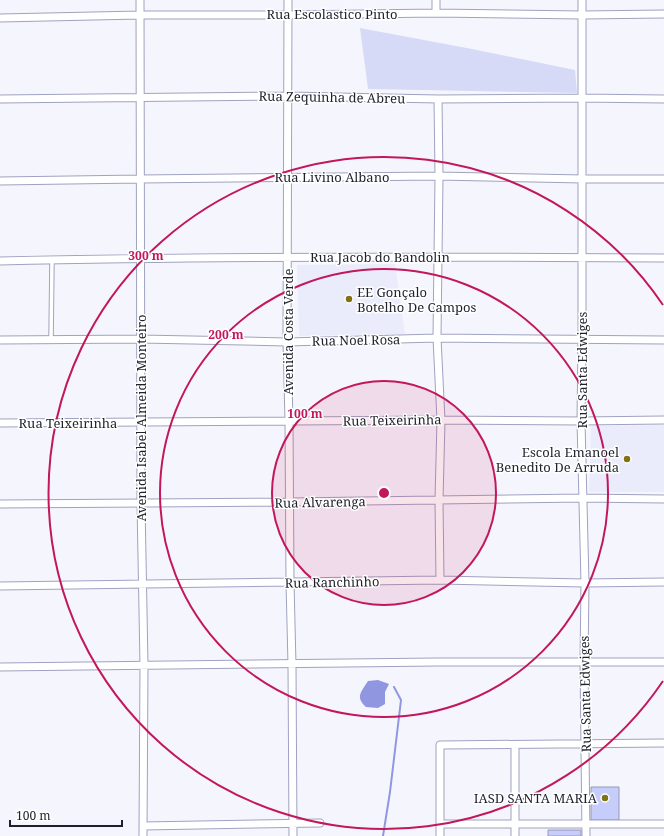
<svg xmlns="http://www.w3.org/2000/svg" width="664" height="836" viewBox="0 0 664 836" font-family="'Noto Serif',serif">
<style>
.built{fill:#eaecfc}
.green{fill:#d7daf7}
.water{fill:#9096e0}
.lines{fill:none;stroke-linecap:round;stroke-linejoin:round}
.stream{stroke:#9096e0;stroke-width:2}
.building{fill:#c7cdfb;stroke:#9598b6}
.service-casing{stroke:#9fa2c0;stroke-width:5.5}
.minor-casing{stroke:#9fa2c0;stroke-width:9}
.service{stroke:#fff;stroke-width:3.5}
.minor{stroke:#fff;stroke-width:7}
.ring{fill:none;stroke:#c2185b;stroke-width:2}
.poi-dot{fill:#807315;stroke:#fff;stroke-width:1.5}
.labels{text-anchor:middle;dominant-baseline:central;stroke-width:3;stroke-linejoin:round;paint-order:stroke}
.street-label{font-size:13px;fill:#1e202b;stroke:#fff}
.poi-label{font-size:13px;fill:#1e202b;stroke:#fff;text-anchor:end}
.centre{fill:#c2185b;stroke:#fff;stroke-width:2}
.ring-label{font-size:12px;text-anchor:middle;font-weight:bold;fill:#c2185b;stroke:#fff;stroke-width:3;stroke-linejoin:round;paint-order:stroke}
</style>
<rect width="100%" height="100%" fill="#f5f6fd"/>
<path class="built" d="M 395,264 L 405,334 L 299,336 L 297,265 Z
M 664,425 L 664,492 L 589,492 L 591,426 Z"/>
<path class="green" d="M 360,28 L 472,49 L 575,70 L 577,93 L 368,89 Z"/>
<path class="water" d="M 378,680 L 389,684 L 385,692 L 385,704 L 378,708 L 366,707 C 355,697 361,692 368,681 Z"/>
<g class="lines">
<path class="stream" d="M 383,836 L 390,792 L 401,700 L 394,687"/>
</g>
<path class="building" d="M 591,787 L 619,787 L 619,820 L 591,820 Z
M 548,830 L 581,830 L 581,836 L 548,836 Z"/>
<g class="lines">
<defs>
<path id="service" d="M 51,340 L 52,260"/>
<path id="minor" d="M 140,0 L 141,503 L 144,665 L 143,836
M 288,0 L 287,342 L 289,421 L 290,582 L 292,665 L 293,836
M 436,0 L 436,13
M 582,0 L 582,339 L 581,421 L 585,583 L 584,662 L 586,836
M 0,18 L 140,15 L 288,15 L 436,13 L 582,15 L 664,14
M 0,99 L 288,96 L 438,99 L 582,98 L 664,99
M 438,99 L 439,176 L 437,338 L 441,420 L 439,500 L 440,580
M 0,181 L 140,179 L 439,176 L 583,179 L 664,179
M 0,261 C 146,258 291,257 437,257 C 513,257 588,258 664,258
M 0,340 L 141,339 L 287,342 L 437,338 L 664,340
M 0,423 L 441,420 L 581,421 L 664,420
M 0,504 L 289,502 L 582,498 L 664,499
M 0,586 L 440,580 L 585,583 L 664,582
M 0,667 L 438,662 L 664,662
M 515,745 L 515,836
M 440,824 L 664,824
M 143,826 L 320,823
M 440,836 L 440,745 L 664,743"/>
</defs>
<use href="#service" class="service-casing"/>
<use href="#minor" class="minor-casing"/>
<use href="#service" class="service"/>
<use href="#minor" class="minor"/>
</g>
<circle cx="384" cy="493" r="112" fill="#c2185b" fill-opacity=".12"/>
<g class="ring">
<circle cx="384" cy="493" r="112"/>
<circle cx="384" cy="493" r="224"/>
<path d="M663 681A336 336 0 1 1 663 305"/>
</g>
<g class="poi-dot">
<circle cx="349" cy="299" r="4"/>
<circle cx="627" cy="459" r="4"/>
<circle cx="605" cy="798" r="4"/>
</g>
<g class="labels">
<g class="street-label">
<text x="332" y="14">Rua Escolastico Pinto</text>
<text transform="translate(332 97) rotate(1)">Rua Zequinha de Abreu</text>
<text x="332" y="177">Rua Livino Albano</text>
<text x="380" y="257">Rua Jacob do Bandolin</text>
<text transform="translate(288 332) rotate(-90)">Avenida Costa Verde</text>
<text transform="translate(356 340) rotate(-1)">Rua Noel Rosa</text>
<text transform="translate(582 370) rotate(-90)">Rua Santa Edwiges</text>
<text transform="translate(141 418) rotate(-90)">Avenida Isabel Almeida Monteiro</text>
<text transform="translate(392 420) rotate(-1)">Rua Teixeirinha</text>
<text x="68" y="423">Rua Teixeirinha</text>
<text transform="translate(320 502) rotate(-1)">Rua Alvarenga</text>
<text transform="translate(332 582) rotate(-1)">Rua Ranchinho</text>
<text transform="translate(585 694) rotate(-91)">Rua Santa Edwiges</text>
</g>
<g class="poi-label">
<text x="357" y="292" text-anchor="start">EE Gonçalo<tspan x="357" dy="15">Botelho De Campos</tspan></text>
<text x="619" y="452">Escola Emanoel<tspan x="619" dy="15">Benedito De Arruda</tspan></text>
<text x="597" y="798">IASD SANTA MARIA</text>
</g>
</g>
<circle cx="384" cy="493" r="6" class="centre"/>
<g class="ring-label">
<text x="146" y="260">300 m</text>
<text x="226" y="339">200 m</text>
<text x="305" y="418">100 m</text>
</g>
<path d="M10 820v6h112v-6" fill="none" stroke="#1e202b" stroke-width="2"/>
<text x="16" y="820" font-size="12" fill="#1e202b" stroke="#ffffff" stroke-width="3" paint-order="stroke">100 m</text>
</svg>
